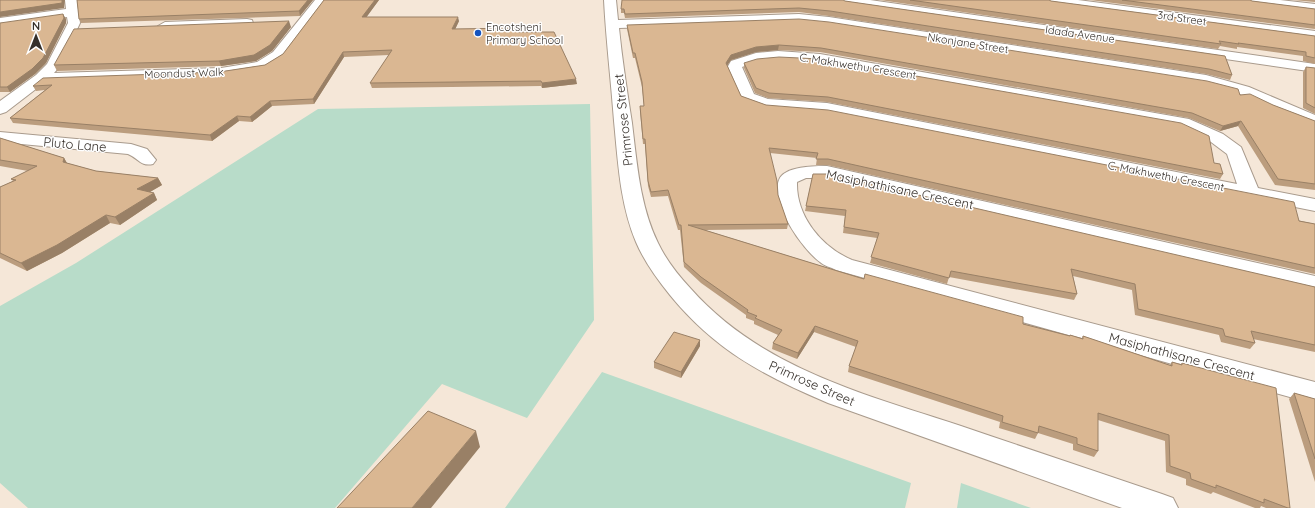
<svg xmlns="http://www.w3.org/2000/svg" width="1315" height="508" viewBox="0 0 1315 508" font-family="Quicksand,sans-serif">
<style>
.green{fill:#b8dcc9}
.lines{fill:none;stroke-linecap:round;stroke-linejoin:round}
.minor-casing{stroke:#a99b8d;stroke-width:2}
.minor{fill:#fff;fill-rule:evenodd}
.wall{fill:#bb9d7e}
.shaded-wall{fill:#998066}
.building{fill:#dab792;stroke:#998066}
.poi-dot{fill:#1453bf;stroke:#fff;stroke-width:1.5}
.labels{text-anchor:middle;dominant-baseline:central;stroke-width:3;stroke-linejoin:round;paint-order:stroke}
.far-street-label{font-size:11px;fill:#352f2a;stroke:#fff}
.far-poi-label{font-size:11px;fill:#352f2a;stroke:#fff;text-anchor:start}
.street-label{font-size:13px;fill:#352f2a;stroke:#fff}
</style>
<rect width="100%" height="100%" fill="#f5e7d8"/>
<path class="green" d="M 590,104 L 594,320 L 527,418 L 442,384 L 335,508 L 28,508 L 0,483 L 0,306 L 76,263 L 318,109 Z
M 602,372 L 911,483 L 905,508 L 505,508 Z
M 961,483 L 1031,508 L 957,508 Z"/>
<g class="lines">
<defs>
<path id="minor" d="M 65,0 L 77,0 L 80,23 L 60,66 L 54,73 L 221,68 L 257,62 L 273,52 L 315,0 L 327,0 L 283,58 L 266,69 L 221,76 L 45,82 L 6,112 L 0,114 L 0,101 L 36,75 L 47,64 L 68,23 L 67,17 L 0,26 L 0,18 L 66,9 Z
M 604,0 L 616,0 L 618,20 L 799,14 L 829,17 L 1206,75 L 1249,87 L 1315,115 L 1315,126 L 1237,93 L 1205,84 L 829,25 L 799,22 L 619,28 C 622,59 627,91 632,123 C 637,164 640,206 658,243 C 666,260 678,275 691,289 C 761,368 864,394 961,426 C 1028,449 1095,471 1162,494 L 1173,498 L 1178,508 L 1122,508 L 828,403 C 764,376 715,350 670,295 C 657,279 644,261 636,242 C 620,204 618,162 614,121 C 611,80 606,40 604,0 Z
M 839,0 L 870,0 L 1315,64 L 1315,72 L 845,4 Z
M 1044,0 L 1078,0 L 1315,31 L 1315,39 L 1050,4 Z
M 1244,0 L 1280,0 L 1315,4 L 1315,12 L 1250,4 Z
M 247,19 L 252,20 L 253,23 L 252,26 L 165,30 L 158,26 L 165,22 Z
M 778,51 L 820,54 L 1189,119 L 1223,134 L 1241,147 L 1258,188 L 1315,199 L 1315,211 L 827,113 L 766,109 L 742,100 L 727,68 L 731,61 L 756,53 ZM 778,60 L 820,62 L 1179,127 L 1211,142 L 1227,154 L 1237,184 L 827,103 L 768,99 L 754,94 L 742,67 L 756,62 Z
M 0,132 L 131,144 L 147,149 L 156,160 L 153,164 C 141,167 138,158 128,154 L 0,142 Z
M 827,166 L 1315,276 L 1315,292 L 827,178 L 806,178 L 797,182 C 796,217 822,247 852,260 L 1315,382 L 1315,404 L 836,270 C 831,267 824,266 820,262 C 802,249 770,203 779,180 C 784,166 815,166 827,166 Z"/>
</defs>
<use href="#minor" class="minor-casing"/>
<use href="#minor" class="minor"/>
</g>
<path class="wall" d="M 77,0 L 313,0 L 300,16 L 81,23 L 79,19 Z
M 324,0 L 379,0 L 366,17 L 459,21 L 455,29 L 520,28 L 520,32 L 577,84 L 542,88 L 541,86 L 372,88 L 370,83 L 389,55 L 344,57 L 314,104 L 272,106 L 252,122 L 239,121 L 212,141 L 13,123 L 10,118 L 45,90 L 36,91 L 33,86 L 219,72 L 265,65 L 283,54 Z
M 880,0 L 1049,0 L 1051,1 L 1315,36 L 1315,64 L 1303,61 L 1303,56 L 1237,47 L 1237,49 L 1220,46 L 1218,49 Z
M 1090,0 L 1250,0 L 1252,1 L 1315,9 L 1315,29 Z
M 1293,0 L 1315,0 L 1315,2 Z
M 845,1 L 1225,56 L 1232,75 L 1230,80 L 1206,74 L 829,16 L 799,12 L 625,18 L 624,13 L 621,13 L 621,9 Z
M 66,19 L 66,23 L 46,63 L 35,74 L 10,92 L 0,92 L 0,23 Z
M 627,25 L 1240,95 L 1273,105 L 1315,121 L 1315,190 L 1275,185 L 1238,126 L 1220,131 L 1189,118 L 820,52 L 778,50 L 756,52 L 731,60 L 727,65 L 741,96 L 766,105 L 1315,224 L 1315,274 L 827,165 L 816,165 L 817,158 L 770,153 L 778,195 L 788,224 L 787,229 L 705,230 L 844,273 L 1023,324 L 1070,336 L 1070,335 L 1082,338 L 1083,336 L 1170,365 L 1172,362 L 1181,364 L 1182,363 L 1290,508 L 1266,508 L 1261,506 L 1260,508 L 1255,508 L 1213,492 L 1211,494 L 1186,485 L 1186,479 L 1166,472 L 1165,441 L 1098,420 L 1098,451 L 1094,457 L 1073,450 L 1073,444 L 1038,433 L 1035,439 L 999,428 L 1000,422 L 848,372 L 849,366 L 856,347 L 814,332 L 797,359 L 772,349 L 773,343 L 778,335 L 754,324 L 754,321 L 746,318 L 746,315 L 701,283 L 684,267 L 680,230 L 678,230 L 668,196 L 651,197 L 648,186 L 645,144 L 643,144 L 640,111 L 640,106 L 644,106 L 642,87 L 635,58 L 633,58 L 627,29 Z
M 291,27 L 272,51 L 256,61 L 221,66 L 57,71 L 54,65 Z
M 744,63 L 1214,163 L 1223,174 L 1220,179 L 827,102 L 768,98 L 755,93 L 744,68 Z
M 1306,67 L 1315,68 L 1315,114 L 1303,108 L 1303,72 Z
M 0,138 L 64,158 L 67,163 L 96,171 L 158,178 L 162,185 L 150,192 L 154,193 L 157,200 L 120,225 L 110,223 L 62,253 L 27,271 L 0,258 L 0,187 L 13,181 L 11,179 L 28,171 L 0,166 Z
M 813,174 L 1315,287 L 1315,352 L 1253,339 L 1255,343 L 1250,349 L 1221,342 L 1219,335 L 1135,315 L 1132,290 L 1073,276 L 1077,294 L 1074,300 L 949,277 L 947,284 L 870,263 L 877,238 L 843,233 L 845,216 L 805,211 Z
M 700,340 L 700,346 L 681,378 L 654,368 L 654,362 Z
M 1294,393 L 1315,399 L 1315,482 L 1289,399 Z"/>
<path class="shaded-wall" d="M 62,0 L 65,0 L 64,8 L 0,17 L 0,12 Z
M 308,0 L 313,0 L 300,16 L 299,11 Z
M 375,0 L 379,0 L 363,22 L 362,17 Z
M 63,14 L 66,19 L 66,23 L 46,63 L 35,74 L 10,92 L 7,87 Z
M 458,17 L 459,21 L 453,34 L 452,29 Z
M 289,21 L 291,27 L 272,51 L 256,61 L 221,66 L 219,61 Z
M 779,45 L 778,50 L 756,52 L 731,60 L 726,67 L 726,63 L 731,55 L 756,47 Z
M 343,52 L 344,57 L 314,104 L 313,99 Z
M 576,79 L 577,84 L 542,88 L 542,83 Z
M 270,101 L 272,106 L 252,122 L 250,117 Z
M 237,116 L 239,121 L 212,141 L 210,135 Z
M 1241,121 L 1238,126 L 1220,131 L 1223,126 Z
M 64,158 L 68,165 L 63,162 Z
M 158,178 L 162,185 L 141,197 L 137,189 Z
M 154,193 L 157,200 L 120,225 L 115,217 Z
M 106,215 L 110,223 L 62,253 L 27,271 L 21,263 Z
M 815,326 L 814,332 L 797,359 L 798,353 Z
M 700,340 L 700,346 L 681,378 L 681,372 Z
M 476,431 L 480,447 L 431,508 L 412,508 Z"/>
<path class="building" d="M 0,0 L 62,0 L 62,3 L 0,12 Z
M 77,0 L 308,0 L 299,11 L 79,19 Z
M 324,0 L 375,0 L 362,17 L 458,17 L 452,29 L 520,28 L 518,32 L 554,32 L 576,79 L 542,83 L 541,81 L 370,83 L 392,50 L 343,52 L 313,99 L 270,101 L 250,117 L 237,116 L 210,135 L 10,118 L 52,85 L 33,86 L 43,78 L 219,72 L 265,65 L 283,54 Z
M 622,0 L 843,0 L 845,1 L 1225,56 L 1232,75 L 1209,69 L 830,11 L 799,8 L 625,14 L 624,9 L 621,9 Z
M 910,0 L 1049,0 L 1051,1 L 1315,36 L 1315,58 L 1306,56 L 1306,52 L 1238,43 L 1239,44 L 1219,41 L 1221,44 Z
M 1122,0 L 1250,0 L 1252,1 L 1315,9 L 1315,25 Z
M 63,14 L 64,18 L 43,58 L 32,69 L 7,87 L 0,87 L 0,23 Z
M 799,19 L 829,22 L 1207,81 L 1238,89 L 1240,95 L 1250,94 L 1273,105 L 1315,121 L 1315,184 L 1278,179 L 1241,121 L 1223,126 L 1192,113 L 821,48 L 779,45 L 756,47 L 731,55 L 726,63 L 741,96 L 766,105 L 828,110 L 1294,202 L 1299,221 L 1315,224 L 1315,268 L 828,159 L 816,159 L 818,153 L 769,148 L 777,181 L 778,195 L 788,224 L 688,225 L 844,273 L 864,279 L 865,274 L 1023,317 L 1023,324 L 1070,336 L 1070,335 L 1083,339 L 1083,336 L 1172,366 L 1172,362 L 1182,365 L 1182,363 L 1276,388 L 1290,508 L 1288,508 L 1264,499 L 1264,503 L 1216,485 L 1216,488 L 1191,479 L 1190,473 L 1170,466 L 1169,435 L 1098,413 L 1098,451 L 1077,444 L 1077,438 L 1039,426 L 1038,433 L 1002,422 L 1003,416 L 849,366 L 858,341 L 815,326 L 798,353 L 773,343 L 782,330 L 755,318 L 757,316 L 747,312 L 748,310 L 701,277 L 684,262 L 681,225 L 679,225 L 668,190 L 651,192 L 648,181 L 645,139 L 643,139 L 640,106 L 644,106 L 642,82 L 635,53 L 633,53 L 627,25 Z
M 289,21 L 270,45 L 254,55 L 219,61 L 54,65 L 74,29 Z
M 779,57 L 820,59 L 1181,123 L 1209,136 L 1214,163 L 1220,164 L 1223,174 L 828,97 L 769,93 L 756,88 L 744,63 L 757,59 Z
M 1306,67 L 1315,68 L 1315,108 L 1306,103 Z
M 0,138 L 64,158 L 63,162 L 96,171 L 158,178 L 137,189 L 154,193 L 115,217 L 106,215 L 57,245 L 21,263 L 0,253 L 0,187 L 16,180 L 11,179 L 37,166 L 0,160 Z
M 813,174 L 828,174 L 1315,287 L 1315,345 L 1251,331 L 1255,343 L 1225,336 L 1223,329 L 1138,309 L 1135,284 L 1071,269 L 1077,294 L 951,271 L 949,278 L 871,257 L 879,233 L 844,227 L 846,210 L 806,206 Z
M 674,332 L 700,340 L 681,372 L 654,362 Z
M 1294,393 L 1315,399 L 1315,459 Z
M 428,411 L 476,431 L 412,508 L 337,508 Z"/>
<circle class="poi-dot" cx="478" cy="33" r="4"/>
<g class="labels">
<g class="far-street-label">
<text transform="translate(1182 18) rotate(8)">3rd Street</text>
<text transform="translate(1080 34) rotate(8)">Idada Avenue</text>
<text transform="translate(968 43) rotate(9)">Nkonjane Street</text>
<text transform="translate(858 66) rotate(9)">C. Makhwethu Crescent</text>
<text transform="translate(184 73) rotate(-2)">Moondust Walk</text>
<text transform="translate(1166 176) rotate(11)">C. Makhwethu Crescent</text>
</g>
<g class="far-poi-label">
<text x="486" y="27">Encotsheni<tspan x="486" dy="13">Primary School</tspan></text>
</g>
<g class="street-label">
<text transform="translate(623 120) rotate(-96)">Primrose Street</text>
<text transform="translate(75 144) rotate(5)">Pluto Lane</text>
<text transform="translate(900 189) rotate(12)">Masiphathisane Crescent</text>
<text transform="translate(1182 356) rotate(15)">Masiphathisane Crescent</text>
<text transform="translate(812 383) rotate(24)">Primrose Street</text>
</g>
</g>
<g transform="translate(36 36)" stroke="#ffffff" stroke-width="3" paint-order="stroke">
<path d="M0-3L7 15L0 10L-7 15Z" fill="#352f2a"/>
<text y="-6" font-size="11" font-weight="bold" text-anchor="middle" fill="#352f2a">N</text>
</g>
</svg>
